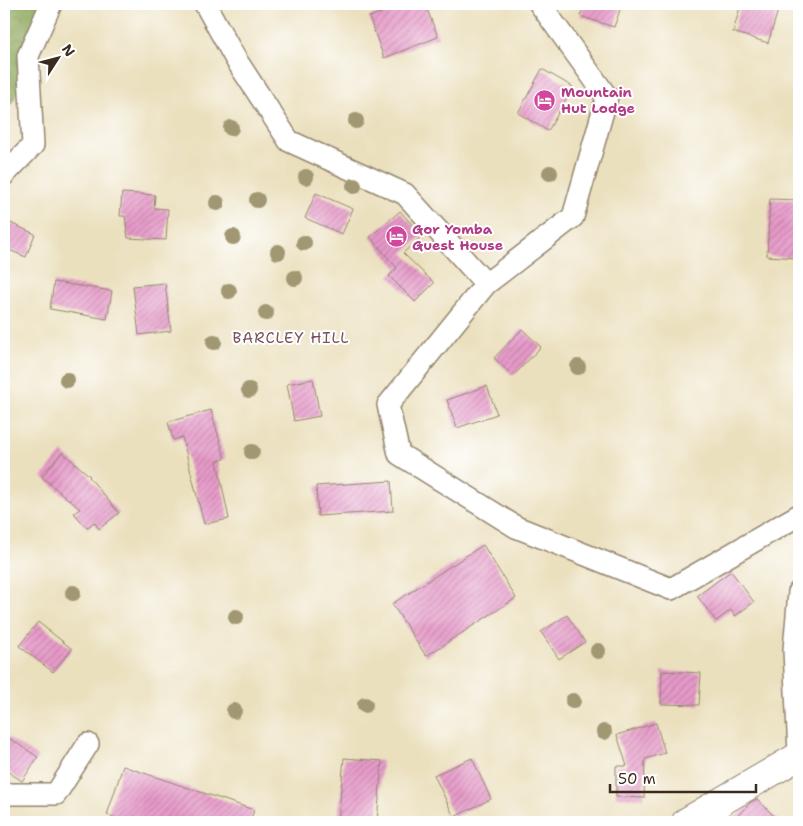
<svg xmlns="http://www.w3.org/2000/svg" width="803" height="826" viewBox="0 0 803 826" font-family="'Shantell Sans',sans-serif">
<style>
.forest{fill:url(#forest-crowns);stroke:#64683b}
.building{fill:url(#building-hatch)}
.lines{fill:none;stroke-linecap:round;stroke-linejoin:round}
.minor-casing{stroke:#93856e;stroke-width:24}
.major-casing{stroke:#93856e;stroke-width:30}
.minor{stroke:#fff;stroke-width:21}
.major{stroke:#fff;stroke-width:28}
.tree{fill:#a19873}
.labels{text-anchor:middle;dominant-baseline:central;stroke-width:4;stroke-linejoin:round;paint-order:stroke}
.hotel-label{font-size:14px;font-weight:bold;fill:#b23c85;stroke:#fff;text-anchor:start}
.neighbourhood-label{font-size:15px;letter-spacing:1px;fill:#77515a;stroke:#fff}
</style>
<defs>
<pattern id="forest-crowns" width="20" height="18" patternUnits="userSpaceOnUse" patternTransform="scale(1.25)"><rect width="20" height="18" fill="#8ca658"/><path d="M2 6a3 3 0 1 1 6 0M12 15a3 3 0 1 1 6 0" fill="none" stroke="#748748"/></pattern>
<pattern id="building-hatch" width="6" height="6" patternUnits="userSpaceOnUse" patternTransform="scale(1.25)"><rect width="6" height="6" fill="#e79ac9"/><path d="M-1 1l2-2M0 6l6-6M5 7l2-2" fill="none" stroke="#bc7ea3"/></pattern>
</defs>
<rect width="100%" height="100%" fill="#fff"/>
<filter id="ink" filterUnits="userSpaceOnUse"><feTurbulence type="fractalNoise" baseFrequency=".02" numOctaves="2"/><feDisplacementMap in="SourceGraphic" scale="10" xChannelSelector="R" yChannelSelector="G"/><feConvolveMatrix kernelMatrix="1 2 1 2 8 2 1 2 1" color-interpolation-filters="sRGB"/></filter>
<filter id="wash" filterUnits="userSpaceOnUse"><feTurbulence type="fractalNoise" baseFrequency=".0096" numOctaves="4" result="noise"/><feDisplacementMap in="SourceGraphic" scale="20" xChannelSelector="R" yChannelSelector="G"/><feGaussianBlur stdDeviation="1.12" result="paint"/><feColorMatrix in="noise" values="0 0 0 0 0 0 0 0 0 0 0 0 0 0 0 0 0 1.4 0 .05"/><feComposite in="paint" operator="in"/></filter>
<g filter="url(#wash)">
<rect width="100%" height="100%" fill="#ebe0be"/>
<path class="forest" d="M 4,4 L 56,4 L 42,48 L 8,109 L 4,137 Z"/>
<g id="blocks">
<path class="building" d="M 404,4 L 425,4 L 438,37 L 384,58 L 369,17 Z
M 585,4 L 622,4 L 614,27 L 580,16 Z
M 741,4 L 780,4 L 768,43 L 733,32 Z
M 542,69 L 573,87 L 548,131 L 518,113 Z
M 122,193 L 155,195 L 154,208 L 168,209 L 166,240 L 128,238 L 125,216 L 120,216 Z
M 316,193 L 353,209 L 342,234 L 305,218 Z
M 770,199 L 799,200 L 798,258 L 767,256 Z
M 400,211 L 422,236 L 403,253 L 434,283 L 415,302 L 389,276 L 397,268 L 370,237 Z
M 4,220 L 35,234 L 26,257 L 4,248 Z
M 54,282 L 112,291 L 107,319 L 50,309 Z
M 165,283 L 171,331 L 139,335 L 133,286 Z
M 522,329 L 541,347 L 513,376 L 494,358 Z
M 313,379 L 320,416 L 294,421 L 287,384 Z
M 487,386 L 497,414 L 457,428 L 447,400 Z
M 211,410 L 225,459 L 217,461 L 229,519 L 204,524 L 182,437 L 173,440 L 168,422 Z
M 62,452 L 90,476 L 89,477 L 119,513 L 99,529 L 94,522 L 87,528 L 74,513 L 80,509 L 42,477 Z
M 391,481 L 393,511 L 318,516 L 316,486 Z
M 483,545 L 516,598 L 426,656 L 392,604 Z
M 731,571 L 754,602 L 735,616 L 731,610 L 716,621 L 697,596 Z
M 567,615 L 585,642 L 559,659 L 541,632 Z
M 38,622 L 72,649 L 53,672 L 19,646 Z
M 662,671 L 701,673 L 699,705 L 661,704 Z
M 656,723 L 665,753 L 645,759 L 644,798 L 616,797 L 616,766 L 627,766 L 617,735 Z
M 4,735 L 38,757 L 22,781 L 4,769 Z
M 344,758 L 382,761 L 377,822 L 338,822 Z
M 472,758 L 491,799 L 454,817 L 434,775 Z
M 123,766 L 254,810 L 250,822 L 128,822 L 107,815 Z
M 757,799 L 780,822 L 731,822 L 751,802 Z"/>
</g>
</g>
<g filter="url(#ink)">
<use href="#blocks" fill-opacity="0" stroke="#93856e" stroke-width="1"/>
<g class="lines">
<defs>
<path id="minor" d="M 205,4 L 235,58 L 289,141 L 405,194 L 486,284
M 540,4 L 607,97 L 573,217 L 486,284 L 388,405 L 399,454 L 516,527 L 671,589 L 799,515
M 4,175 L 33,145 L 28,56 L 51,4
M 799,592 L 794,650 L 799,753
M 4,794 L 56,794 L 88,744"/>
<path id="major" d="M 686,822 L 799,756"/>
</defs>
<use href="#minor" class="minor-casing"/>
<use href="#major" class="major-casing"/>
<use href="#minor" class="minor"/>
<use href="#major" class="major"/>
</g>
<g class="tree">
<circle cx="356" cy="121" r="8"/>
<circle cx="231" cy="128" r="8"/>
<circle cx="550" cy="173" r="8"/>
<circle cx="306" cy="177" r="8"/>
<circle cx="354" cy="186" r="8"/>
<circle cx="257" cy="200" r="8"/>
<circle cx="217" cy="203" r="8"/>
<circle cx="233" cy="237" r="8"/>
<circle cx="304" cy="243" r="8"/>
<circle cx="278" cy="252" r="8"/>
<circle cx="295" cy="278" r="8"/>
<circle cx="229" cy="291" r="8"/>
<circle cx="266" cy="313" r="8"/>
<circle cx="214" cy="342" r="8"/>
<circle cx="578" cy="367" r="8"/>
<circle cx="67" cy="380" r="8"/>
<circle cx="249" cy="390" r="8"/>
<circle cx="252" cy="452" r="8"/>
<circle cx="73" cy="593" r="8"/>
<circle cx="236" cy="617" r="8"/>
<circle cx="598" cy="651" r="8"/>
<circle cx="573" cy="701" r="8"/>
<circle cx="365" cy="705" r="8"/>
<circle cx="234" cy="711" r="8"/>
<circle cx="604" cy="732" r="8"/>
</g>
</g>
<defs>
<symbol id="hotel-disc" viewBox="-11 -11 22 22"><circle r="9.5" fill="#d1479c" stroke="#fff"/><path d="M-6-4.5h1.5V1H6V5H4.5V3h-9V5H-6ZM-4 0a1.8 1.8 0 1 1 3.6 0ZM.5 0V-2.5h3Q6-2.5 6 0Z" fill="#fff"/></symbol>
</defs>
<g fill-rule="evenodd">
<use href="#hotel-disc" x="532" y="88" width="25" height="25"/>
<use href="#hotel-disc" x="384" y="224" width="25" height="25"/>
</g>
<g class="labels">
<g class="hotel-label">
<text x="561" y="92">Mountain<tspan x="561" dy="16">Hut Lodge</tspan></text>
<text x="412" y="229">Gor Yomba<tspan x="412" dy="16">Guest House</tspan></text>
</g>
<g class="neighbourhood-label">
<text x="291" y="338">BARCLEY HILL</text>
</g>
</g>
<rect width="803" height="826" fill="none" stroke="#fff" stroke-width="20"/>
<g transform="translate(58 58) rotate(54)" stroke="#ffffff" stroke-width="4" paint-order="stroke">
<path d="M0-4L9 19L0 12L-9 19Z" fill="#3b2a1e"/>
<text y="-8" font-size="14" font-weight="bold" text-anchor="middle" fill="#3b2a1e">N</text>
</g>
<path d="M610 784v8h146v-8" fill="none" stroke="#3b2a1e" stroke-width="2.5"/>
<text x="618" y="784" font-size="15" fill="#3b2a1e" stroke="#ffffff" stroke-width="4" paint-order="stroke">50 m</text>
</svg>
